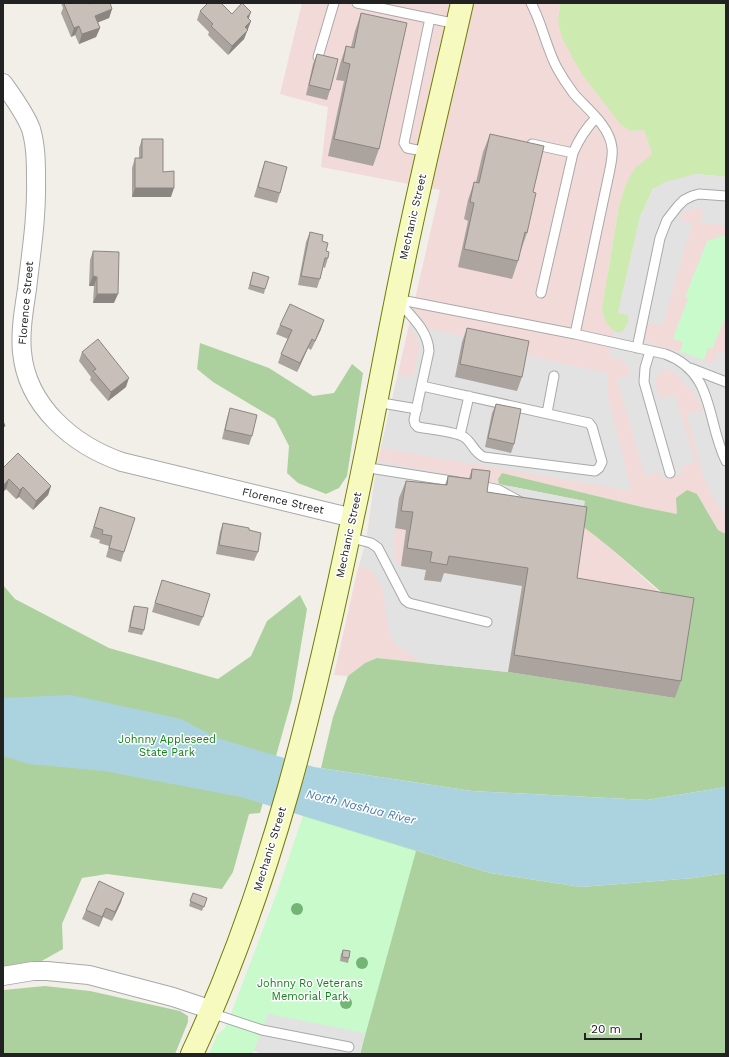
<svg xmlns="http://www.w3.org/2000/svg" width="729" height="1057" viewBox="0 0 729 1057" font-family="'Work Sans',sans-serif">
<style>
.commercial{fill:#f2dad9}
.grass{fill:#cdebb0}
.forest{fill:#add19e}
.park{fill:#c8facc}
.parking{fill:#e2e2e2}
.water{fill:#aad3df}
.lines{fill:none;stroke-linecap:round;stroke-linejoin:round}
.lane-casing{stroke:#a9a9a9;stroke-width:11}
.street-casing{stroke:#a9a9a9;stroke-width:20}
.secondary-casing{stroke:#707d05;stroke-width:24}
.lane{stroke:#fff;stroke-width:9}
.street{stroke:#fff;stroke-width:18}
.secondary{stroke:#f7fabf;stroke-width:22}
.tree{fill:#74b475}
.wall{fill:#aba49e}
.shaded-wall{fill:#8b8681}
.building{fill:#c7bfb8;stroke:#8b8681}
.labels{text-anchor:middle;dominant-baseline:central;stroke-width:3;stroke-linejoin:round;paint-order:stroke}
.street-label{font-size:11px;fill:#222;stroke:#fff}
.park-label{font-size:11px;fill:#0c8416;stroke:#fff}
.water-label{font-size:12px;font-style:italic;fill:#4a7aab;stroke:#fff}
</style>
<rect width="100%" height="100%" fill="#f2efe9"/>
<path class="commercial" d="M 302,3 L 560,3 L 558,21 L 631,131 L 644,130 L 652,154 L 626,184 L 619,205 L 608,271 L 618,313 L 640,217 L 726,177 L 726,534 L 718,530 L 697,494 L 677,514 L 642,507 L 502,473 L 498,479 L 581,525 L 603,541 L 650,584 L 688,615 L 675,698 L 508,672 L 377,658 L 365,663 L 348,676 L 334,675 L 357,572 L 366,542 L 376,469 L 440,190 L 321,167 L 328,107 L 280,94 Z"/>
<path class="grass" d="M 560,3 L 726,3 L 726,177 L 696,174 L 653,189 L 640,217 L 618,313 L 628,315 C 630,323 626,329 619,333 C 608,329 604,320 602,309 L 619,205 L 626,184 L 635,168 L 652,154 L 644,130 L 631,131 L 621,125 L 581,73 L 562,38 L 558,21 Z"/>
<path class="forest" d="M 200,343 L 269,368 L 313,396 L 334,393 L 352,364 L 363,373 L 347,476 L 339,488 L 326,494 L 298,483 L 287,473 L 289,446 L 275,419 L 213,382 L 197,369 Z
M 502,473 L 642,507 L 677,514 L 676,498 L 687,490 L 697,494 L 718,530 L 726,534 L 726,787 L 647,800 L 472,791 L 321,768 L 333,717 L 348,676 L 365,663 L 377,658 L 508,672 L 675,698 L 688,615 C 652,585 618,552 581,525 L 584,501 L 499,484 L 498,479 Z
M 3,585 L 15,599 L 109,648 L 218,679 L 251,656 L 267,621 L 300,595 L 307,609 L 292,699 L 260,813 L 249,814 L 233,872 L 222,889 L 107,874 L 82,878 L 62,924 L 63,949 L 40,962 L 3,967 Z
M 303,816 L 490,873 L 581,887 L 694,878 L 726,873 L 726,1054 L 360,1054 L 365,1033 Z
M 45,986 L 90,991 L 180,1011 L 188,1016 L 188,1022 L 175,1054 L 3,1054 L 3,990 Z"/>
<path class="park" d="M 726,235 L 726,316 L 712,349 L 708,348 L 704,360 L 679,351 L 681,349 L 683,342 L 673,338 L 688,299 L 685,297 L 707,241 Z
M 303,816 L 416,851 L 360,1054 L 264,1054 L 254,1051 L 252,1054 L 209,1054 L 217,1035 L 225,1028 L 229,1019 L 276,895 Z"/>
<path class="parking" d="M 696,174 L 726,177 L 726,225 L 702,223 L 703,210 L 701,208 L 686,211 L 681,215 L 680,218 L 681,221 L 692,224 L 663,325 L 651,323 L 647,324 L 643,334 L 647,341 L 654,345 L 679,351 L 713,364 L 718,351 L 726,354 L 726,515 L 716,503 L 704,479 L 687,414 L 701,411 L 703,408 L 692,391 L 678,376 L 668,369 L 664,369 L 656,377 L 655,383 L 659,396 L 663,398 L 675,395 L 695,462 L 681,467 L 682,474 L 663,479 L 659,472 L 645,476 L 617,379 L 629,375 L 629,367 L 622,360 L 609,357 L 613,331 L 619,333 L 624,330 L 629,321 L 628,315 L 618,313 L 640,217 L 653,189 L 665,182 Z
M 410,325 L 464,336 L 455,377 L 516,390 L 524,355 L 607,373 L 607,392 L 631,491 L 381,448 L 398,375 L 408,377 L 412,376 L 414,374 L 419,347 L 417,337 L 414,333 L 409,328 Z
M 378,461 L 585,501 L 581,525 L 399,498 L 395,528 L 394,553 L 395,559 L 397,563 L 401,566 L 426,570 L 424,580 L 441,582 L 442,573 L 522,586 L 508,672 L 423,663 L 394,643 L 389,631 L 384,599 L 382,587 L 376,576 L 369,569 L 359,566 L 366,542 Z
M 268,1014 L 365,1033 L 360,1054 L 264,1054 L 254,1051 Z"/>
<path class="water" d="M 71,695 L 181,719 L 217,738 L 314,767 L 472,791 L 647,800 L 726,787 L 726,873 L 694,878 L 581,887 L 490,873 L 241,797 L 104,771 L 29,764 L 3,756 L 3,698 Z"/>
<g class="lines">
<defs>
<path id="lane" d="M 357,3 L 457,24
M 318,57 L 334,3
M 532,144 L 573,153
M 428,152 L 407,148 L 404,143 L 430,18
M 541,293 L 573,153 C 579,139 585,129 596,118
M 396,299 L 575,334 L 610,169 C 611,163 613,155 612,148 C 610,126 587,109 574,94 C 568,86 562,77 557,68 C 546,47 542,23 531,3
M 397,300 C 410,315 428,330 429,351 L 414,420 L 415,424 L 418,427 C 428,429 457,432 464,437 C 473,443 473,452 484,457 L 595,471 L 599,468 L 602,462 L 592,427 L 589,423 L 422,386
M 575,334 L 665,354 C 715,372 706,421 726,461
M 637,348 L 660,238 L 667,220 L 678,206 L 684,200 L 692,196 L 699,194 L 726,196
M 650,351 L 645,368 L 644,382 L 670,473
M 690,368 L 726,382
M 376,402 L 417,409
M 547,413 L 554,376
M 460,435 L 469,396
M 363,467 L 458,482
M 477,485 L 499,490 L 519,501
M 348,537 L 371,543 L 378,548 L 405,600 L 409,603 L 487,622
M 211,1013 L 262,1030 L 349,1047"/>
<path id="street" d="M 3,83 C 13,97 25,113 31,129 C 36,146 36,163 36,180 C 37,217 31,253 27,289 C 24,309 20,331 22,352 C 27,406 73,445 122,462 L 353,518
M 3,976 L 33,971 L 47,971 L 89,975 L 173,997 L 212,1010"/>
<path id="secondary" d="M 192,1054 C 272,883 315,700 353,516 C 371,434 385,352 402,270 C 420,180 442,92 462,3"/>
</defs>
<use href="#lane" class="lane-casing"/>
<use href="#street" class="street-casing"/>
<use href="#secondary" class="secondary-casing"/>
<use href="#lane" class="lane"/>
<use href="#street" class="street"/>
<use href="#secondary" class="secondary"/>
</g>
<g class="tree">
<circle cx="297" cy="909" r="6"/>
<circle cx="362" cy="963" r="6"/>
<circle cx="346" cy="1003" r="6"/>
</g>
<path class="wall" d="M 61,3 L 90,3 L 90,4 L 112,9 L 109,18 L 98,22 L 100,28 L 96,37 L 79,44 L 75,35 L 71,37 L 61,13 L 63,8 Z
M 200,11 L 232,14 L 249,19 L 251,21 L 244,39 L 228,55 L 208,35 L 209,32 L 197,20 Z
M 361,13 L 379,149 L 373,166 L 328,156 L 344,81 L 336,80 L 340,64 L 346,46 L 351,47 L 355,31 Z
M 317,54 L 330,90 L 327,100 L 306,95 L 313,64 Z
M 490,134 L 533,192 L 527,233 L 521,250 L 518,261 L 512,279 L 458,267 L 468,221 L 464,219 L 468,200 L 474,182 L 476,182 L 483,152 Z
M 142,139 L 163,172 L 171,197 L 132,197 L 132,168 L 135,158 L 139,158 L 139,148 Z
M 265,161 L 280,193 L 277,203 L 254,197 L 262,170 Z
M 310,232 L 322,241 L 328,258 L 325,268 L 323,267 L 320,279 L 317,288 L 298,285 L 306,242 Z
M 93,251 L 114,303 L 93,303 L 94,286 L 89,286 L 90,260 Z
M 253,272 L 265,289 L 264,294 L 248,289 Z
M 280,325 L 321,329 L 311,350 L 308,348 L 297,372 L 278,363 L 281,354 L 288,339 L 276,334 Z
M 467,328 L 522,377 L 517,391 L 455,377 L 462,342 Z
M 82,352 L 126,387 L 108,401 L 90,380 L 91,377 L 79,361 Z
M 496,404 L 514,444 L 511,453 L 485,447 L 492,413 Z
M 230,408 L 252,436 L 249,445 L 222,439 L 227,418 Z
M 3,468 L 51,486 L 48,495 L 33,510 L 19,497 L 16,499 L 6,489 L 3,492 Z
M 472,469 L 487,492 L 577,578 L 681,681 L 675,698 L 508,672 L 522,586 L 444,573 L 441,582 L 424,580 L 426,570 L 401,566 L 406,530 L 395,528 L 399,498 L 406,481 L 445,485 L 448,476 L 469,478 Z
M 100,507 L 124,552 L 121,562 L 106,557 L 109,546 L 99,543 L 100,540 L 90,537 Z
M 223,523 L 249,530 L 258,552 L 254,561 L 216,554 L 220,532 Z
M 162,580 L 203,617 L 199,626 L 152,612 Z
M 134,606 L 144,630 L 142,635 L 128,632 L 132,611 Z
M 193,893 L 207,898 L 202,911 L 189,906 Z
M 121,902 L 112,921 L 103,917 L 99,927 L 82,919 L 86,910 Z
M 343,950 L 349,958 L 348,963 L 340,961 L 341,954 Z"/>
<path class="shaded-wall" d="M 112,9 L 109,18 L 92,25 L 95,16 Z
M 251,12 L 248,21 L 247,17 Z
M 251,21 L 244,39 L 228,55 L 232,46 L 245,27 Z
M 79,26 L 75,35 L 71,37 L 74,28 Z
M 100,28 L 96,37 L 79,44 L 82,34 Z
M 135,188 L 174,188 L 171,197 L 132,197 Z
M 93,276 L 97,277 L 94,286 L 89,286 Z
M 97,294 L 118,294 L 114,303 L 93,303 Z
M 324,320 L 321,329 L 311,350 L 315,341 Z
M 312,339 L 308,348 L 297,372 L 300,363 Z
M 129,378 L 126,387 L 108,401 L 111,392 Z
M 9,479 L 6,489 L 3,492 L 3,486 Z
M 51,486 L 48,495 L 33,510 L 36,501 Z
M 23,487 L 19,497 L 16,499 L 20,490 Z
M 124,893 L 121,902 L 112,921 L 115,912 Z
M 106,908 L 103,917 L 99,927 L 102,917 Z"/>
<path class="building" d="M 66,3 L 90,3 L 90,4 L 92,3 L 110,3 L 112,9 L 95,16 L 100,28 L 82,34 L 79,26 L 74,28 L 64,4 Z
M 208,3 L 221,3 L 232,14 L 242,3 L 251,12 L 247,17 L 251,21 L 245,27 L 248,30 L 232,46 L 211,26 L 213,24 L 200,11 Z
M 361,13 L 407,23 L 379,149 L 334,139 L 350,64 L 343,62 L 346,46 L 354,48 Z
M 317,54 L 338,59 L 330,90 L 309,85 Z
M 490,134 L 544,146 L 533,192 L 536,193 L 527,233 L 525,232 L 518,261 L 464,249 L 474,203 L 470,202 L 474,182 L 479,183 Z
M 142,139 L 163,139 L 163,172 L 174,171 L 174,188 L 135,188 L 135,158 L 142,158 Z
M 265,161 L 287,167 L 280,193 L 258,187 Z
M 310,232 L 323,235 L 322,241 L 328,243 L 326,251 L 329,252 L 328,258 L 325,258 L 320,279 L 301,276 Z
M 93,251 L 119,252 L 118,294 L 97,294 L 97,277 L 93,276 Z
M 253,272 L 269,277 L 265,289 L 250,285 Z
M 290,304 L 324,320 L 315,341 L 312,339 L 300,363 L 281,354 L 292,330 L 280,325 Z
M 467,328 L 529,341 L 522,377 L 460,364 Z
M 98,339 L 129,378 L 111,392 L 93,371 L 96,369 L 82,352 Z
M 496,404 L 521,409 L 514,444 L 488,438 Z
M 230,408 L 257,415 L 252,436 L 225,430 Z
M 3,421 L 5,426 L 3,427 Z
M 18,453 L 51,486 L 36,501 L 23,487 L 20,490 L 9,479 L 3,486 L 3,468 Z
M 472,469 L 490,471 L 487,492 L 587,507 L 577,578 L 694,598 L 681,681 L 514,655 L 528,568 L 449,556 L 447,565 L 430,562 L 432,552 L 407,548 L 413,512 L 401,511 L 406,481 L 447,485 L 448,476 L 471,479 Z
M 100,507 L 135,518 L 124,552 L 109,548 L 112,536 L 102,534 L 103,530 L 94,527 Z
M 223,523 L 249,528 L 249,530 L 261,533 L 258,552 L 219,545 Z
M 162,580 L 210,594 L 203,617 L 155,603 Z
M 134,606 L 148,608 L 144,630 L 130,627 Z
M 99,881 L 124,893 L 115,912 L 106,908 L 102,917 L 86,910 Z
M 193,893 L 207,898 L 204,907 L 190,901 Z
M 343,950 L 350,951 L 349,958 L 342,957 Z"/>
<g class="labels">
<g class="street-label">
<text transform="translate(413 217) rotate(-77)">Mechanic Street</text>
<text transform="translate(26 303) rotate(-85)">Florence Street</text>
<text transform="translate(283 501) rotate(13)">Florence Street</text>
<text transform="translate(349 535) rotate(-78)">Mechanic Street</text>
<text transform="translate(270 849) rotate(-73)">Mechanic Street</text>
</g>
<g class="park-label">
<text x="167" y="739">Johnny Appleseed<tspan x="167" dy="13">State Park</tspan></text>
<text x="310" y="983">Johnny Ro Veterans<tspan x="310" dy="13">Memorial Park</tspan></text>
</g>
<g class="water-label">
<text transform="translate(361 807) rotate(14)">North Nashua River</text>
</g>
</g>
<rect width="729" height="1057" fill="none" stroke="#222222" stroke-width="8"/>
<path d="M585 1033v6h56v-6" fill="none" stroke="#222222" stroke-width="2"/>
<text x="591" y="1033" font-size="12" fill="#222222" stroke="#ffffff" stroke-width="3" paint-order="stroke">20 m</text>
</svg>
